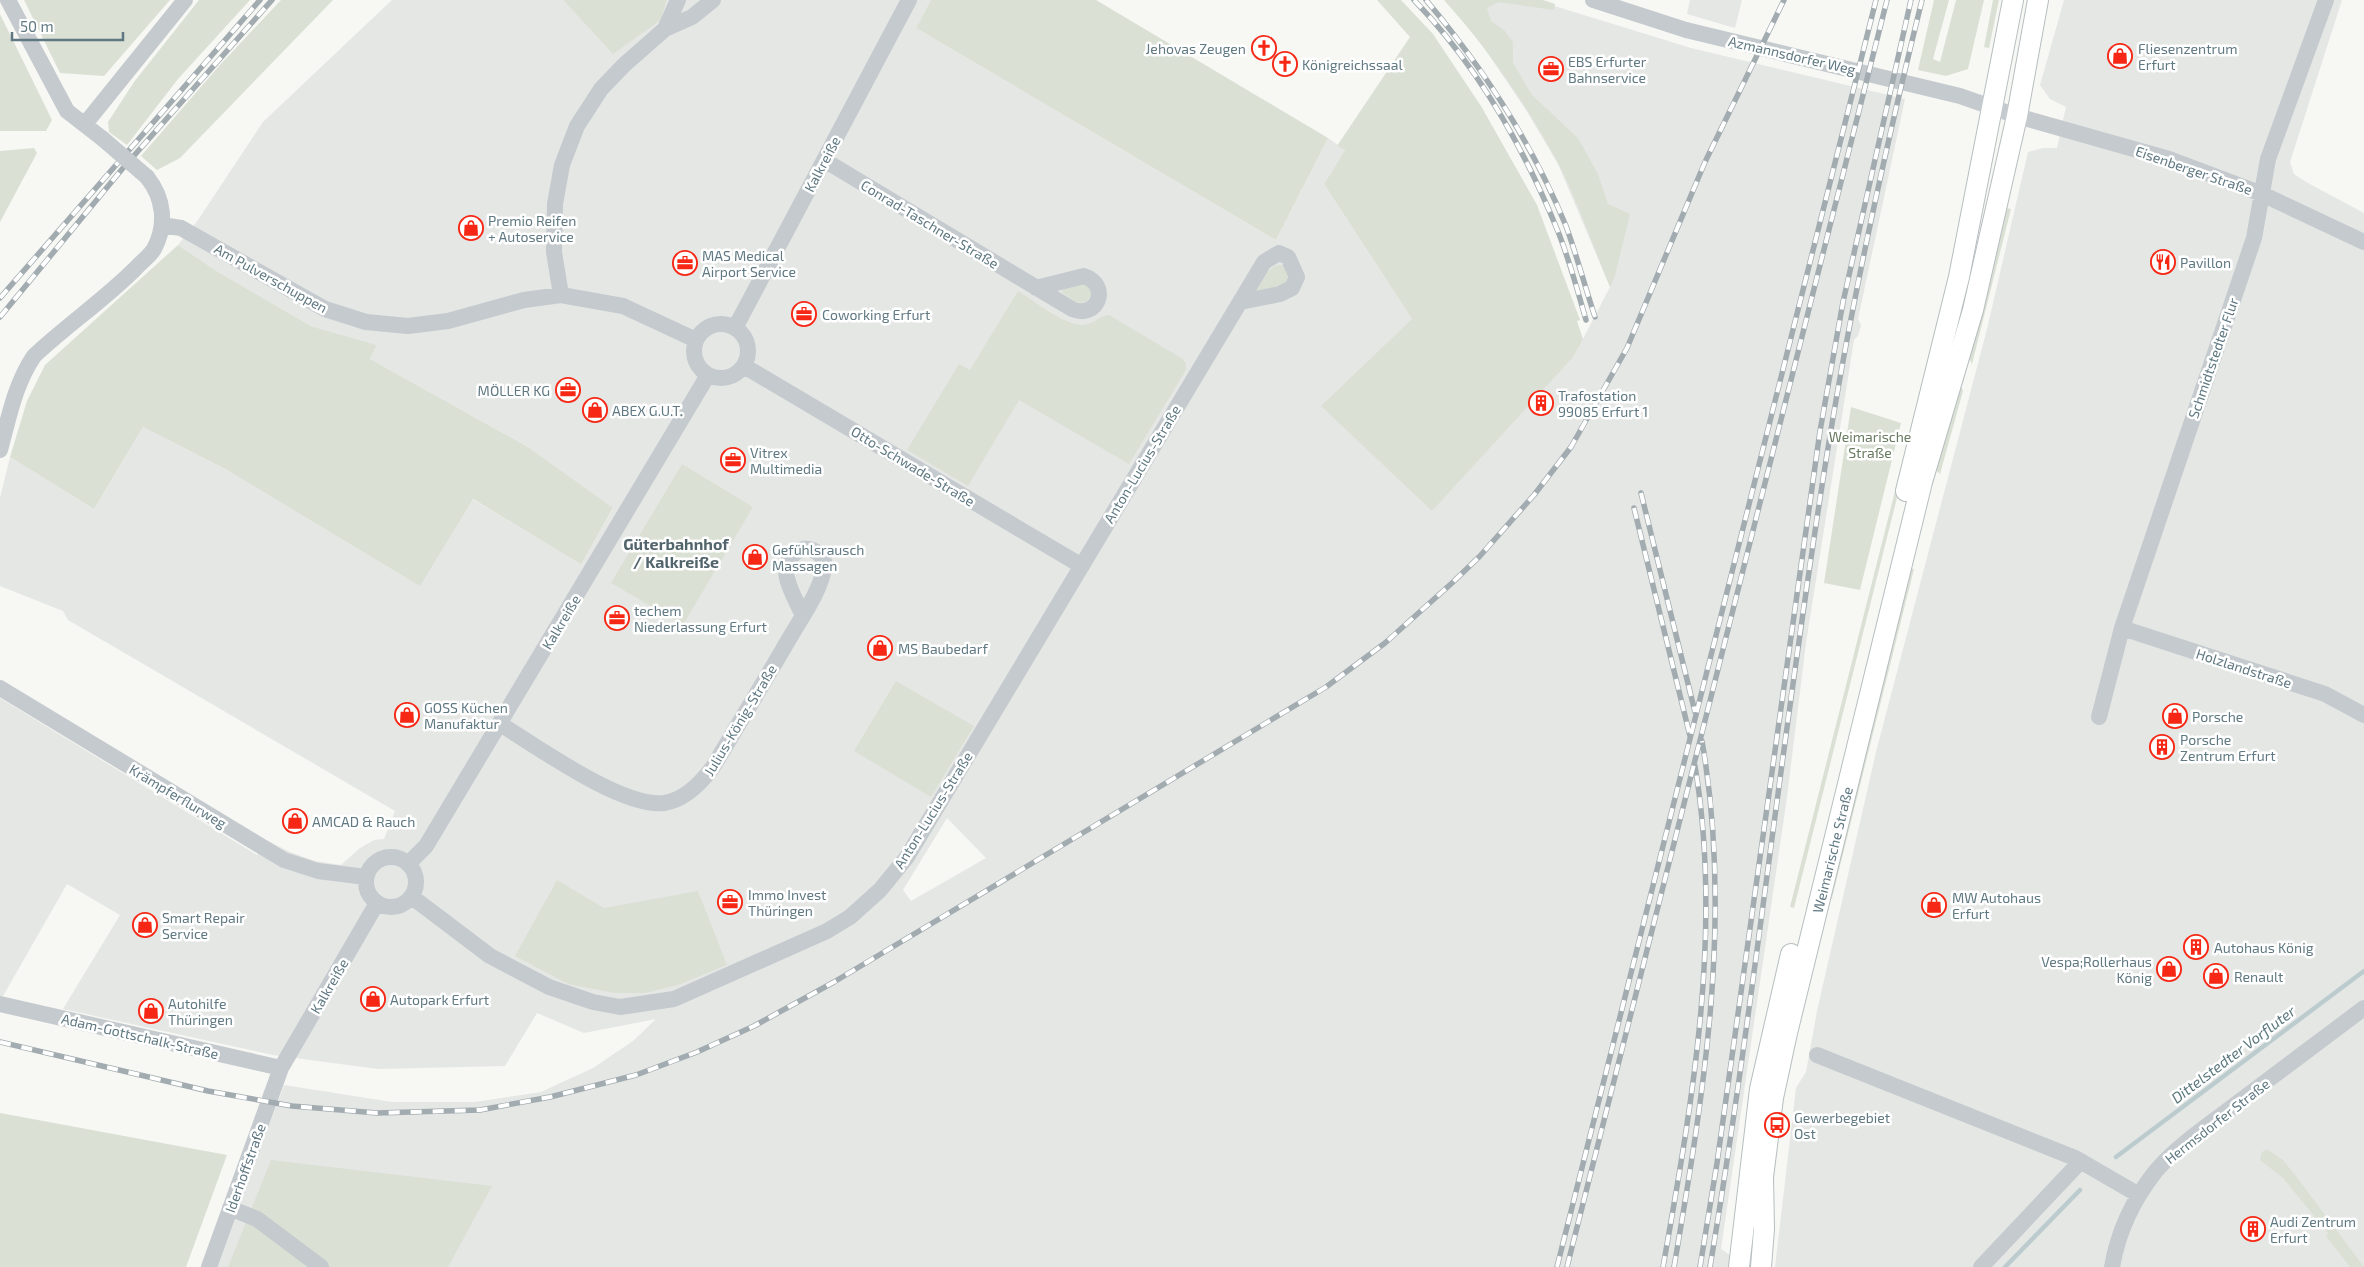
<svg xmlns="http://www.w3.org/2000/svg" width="2364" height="1267" viewBox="0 0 2364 1267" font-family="'Exo 2',sans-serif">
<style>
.built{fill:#e5e7e5;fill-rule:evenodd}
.green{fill:#dae0d4}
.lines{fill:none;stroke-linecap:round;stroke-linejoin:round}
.stream{stroke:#bcccce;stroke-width:4.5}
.major-casing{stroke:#b7bec0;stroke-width:22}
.minor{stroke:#c4cacd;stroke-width:16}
.major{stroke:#fff;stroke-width:20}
.rail-casing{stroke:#a2acb0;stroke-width:5.5}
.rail{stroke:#fff;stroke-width:4;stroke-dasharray:11;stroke-linecap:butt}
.minor-bridge{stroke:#c4cacd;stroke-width:16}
.labels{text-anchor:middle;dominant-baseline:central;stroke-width:5;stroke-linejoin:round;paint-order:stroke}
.poi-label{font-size:14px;fill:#5f7882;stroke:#fff;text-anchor:start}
.street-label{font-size:14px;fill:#5f7882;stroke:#fff}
.park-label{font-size:14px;fill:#687a5f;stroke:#fff}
.water-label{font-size:15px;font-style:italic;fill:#5a787d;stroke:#fff}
.quarter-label{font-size:16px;font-weight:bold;fill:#52656c;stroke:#fff}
</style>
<rect width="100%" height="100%" fill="#f7f7f4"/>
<path class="built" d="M 392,0 L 563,0 L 613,53 L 661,20 L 667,0 L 931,0 L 916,28 L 1276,240 L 1328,138 L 1345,150 L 1324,184 L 1412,319 L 1574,356 L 1610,287 L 1558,164 L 1526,110 L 1474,33 L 1484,0 L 1535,0 L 1691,48 L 1905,99 L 1858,319 L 1861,325 L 1858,336 L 1854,340 L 1806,643 L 1787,797 L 1721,1249 L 1730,1255 L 1729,1267 L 216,1267 L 284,1085 L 392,1102 L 475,1102 L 541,1092 L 593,1068 L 633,1041 L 656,1019 L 584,1033 L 537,1013 L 505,1066 L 378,1069 L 273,1055 L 63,1009 L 120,915 L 67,884 L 3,996 L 0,996 L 0,698 L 257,855 L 266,840 L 290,852 L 315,861 L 341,865 L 360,848 L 374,840 L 384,839 L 395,811 L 68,620 L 63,611 L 0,586 L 0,498 L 10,457 L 94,509 L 143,427 L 229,471 L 472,499 L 581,563 L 613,509 L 528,447 L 370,359 L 377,345 L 311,326 L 215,270 L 178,245 L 198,220 L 263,122 ZM 947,818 L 986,858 L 911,901 L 903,890 Z
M 1690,0 L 1742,0 L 1735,28 L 1687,14 Z
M 2064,0 L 2342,0 L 2290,162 L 2294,174 L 2306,182 L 2364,213 L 2364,1267 L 1775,1267 L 1796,1088 L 1806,1072 L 1817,1011 L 1876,752 L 1987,329 L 2028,152 L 2043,148 L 2057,148 L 2066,107 L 2050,99 L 2040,85 Z"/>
<path class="green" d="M 24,0 L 170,0 L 104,76 L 60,73 Z
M 199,0 L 250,0 L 178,79 L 127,145 L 109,132 L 108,122 L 134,82 Z
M 281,0 L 333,0 L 180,158 L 157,170 L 141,156 L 219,66 Z
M 563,0 L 667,0 L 661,20 L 613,54 Z
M 931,0 L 1096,0 L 1328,138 L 1276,240 L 916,28 Z
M 1377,0 L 1401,0 L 1433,34 L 1481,106 L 1537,205 L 1580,320 L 1577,321 L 1583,339 L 1574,356 L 1432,511 L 1321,406 L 1412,319 L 1324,184 L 1345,150 L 1337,146 L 1410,37 Z
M 1444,0 L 1543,0 L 1555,4 L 1554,10 L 1499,2 L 1487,8 L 1491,21 L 1504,30 L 1513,42 L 1513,63 L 1532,95 L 1578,138 L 1598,174 L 1608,204 L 1630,214 L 1615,276 L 1610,287 C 1593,246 1578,202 1558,163 C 1527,105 1488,49 1444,0 Z
M 1934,0 L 1949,0 L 1933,59 L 1940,62 L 1956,0 L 1984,0 L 1968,69 L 1946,76 L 1918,70 Z
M 1993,0 L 1999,0 L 1989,48 L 1984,47 Z
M 0,14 L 52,120 L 46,131 L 0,131 Z
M 34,148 L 37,153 L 0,222 L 0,151 Z
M 2006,208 L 2011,209 L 1972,364 L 1968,356 Z
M 178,245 L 215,270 L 311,326 L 377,345 L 370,359 L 528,447 L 613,508 L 581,564 L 473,499 L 420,586 L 229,471 L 143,427 L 94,509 L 10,457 L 27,401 L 45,365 Z
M 1278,265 L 1284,265 L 1290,277 L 1284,285 L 1255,291 C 1257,281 1269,268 1278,265 Z
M 1082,283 L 1090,287 L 1092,296 L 1084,303 L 1076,302 L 1062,292 L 1064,287 Z
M 1018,291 C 1035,301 1064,326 1084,325 C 1094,324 1100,315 1109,315 L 1183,359 L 1186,364 L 1186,370 L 1129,464 L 1019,400 L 968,486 L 907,450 L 959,364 L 970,370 Z
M 1960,384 L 1963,391 L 1940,474 L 1935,469 Z
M 1917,404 L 1919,410 L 1794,908 L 1790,907 Z
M 1851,407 L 1901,423 L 1860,590 L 1824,583 Z
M 682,464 L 753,507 L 683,625 L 611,583 Z
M 1909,568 L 1914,569 L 1832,898 L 1828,904 Z
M 896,681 L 974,726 L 931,797 L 854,751 Z
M 557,880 L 604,908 L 698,891 L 727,965 L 678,985 L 645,993 L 614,993 L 568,984 L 515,956 Z
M 0,1113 L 227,1155 L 186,1267 L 0,1267 Z
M 2267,1149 L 2283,1160 L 2296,1176 L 2364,1267 L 2350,1267 L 2326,1236 L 2328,1233 L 2283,1178 L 2260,1160 L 2262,1152 Z
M 271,1160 L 492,1186 L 448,1267 L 228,1267 Z"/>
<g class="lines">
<path class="stream" d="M 2116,1157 L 2364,971
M 2005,1267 L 2080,1190"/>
<defs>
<g id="major">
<path d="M 1906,491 L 1959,277 L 2013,0"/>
<path d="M 1739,1267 L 1760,1089 L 1791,954"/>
<path id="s1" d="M 1761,1267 L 1764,1229 L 1763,1177 L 1773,1098 L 1787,1033 L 1922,482 L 1973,310 L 2017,116 L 2038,0"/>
</g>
</defs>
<use href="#major" class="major-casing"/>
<path class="minor" d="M 8,0 L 67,111 L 103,139
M 1593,0 L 1686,30 L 1960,96 L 2017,116 L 2169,159 L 2262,194 L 2364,242
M 665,29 L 678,0
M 85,124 L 185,0
M 824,160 L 1072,309 C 1098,320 1111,285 1084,276 L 1036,288
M 162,225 L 181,228 L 325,309 L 366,322 L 408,326 L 448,321 L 524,300 L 561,295 L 623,306 L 696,340
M 561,295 L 554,252 L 555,204 L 562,165 L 577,126 L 601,89 L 624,65 L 665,29 L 692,17 L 713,0
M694 351a27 27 0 1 1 54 0a27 27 0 1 1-54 0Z
M 735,328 L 909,0
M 744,366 L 1082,566
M 0,450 C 9,417 15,384 34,356 C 67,325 104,300 136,268 C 141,262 150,256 154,249 C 167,225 164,198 147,177
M 2122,628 L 2325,694 L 2364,715
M 0,688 L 284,860 L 318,871 L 366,877
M 2099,717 L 2122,628 L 2254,238 L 2268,159 L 2326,0
M 500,724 C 538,747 622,808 664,803 C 685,800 701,783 713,767 C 738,725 764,682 789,639 C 800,620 822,589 824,567 C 826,558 818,551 809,549 C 804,548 799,550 795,553 C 774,569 796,598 803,616
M366 882a25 25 0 1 1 50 0a25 25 0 1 1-50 0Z
M 408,864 L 426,846 L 708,375
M 412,897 L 490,956 L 549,987 L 593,1002 L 620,1007 L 674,999 L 827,931 L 850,917 L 880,890 L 907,857 L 1240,302 L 1280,294 L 1292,288 L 1297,277 L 1288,257 L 1279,253 L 1264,262 L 1240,302
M 0,1004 L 281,1068
M 1817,1055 L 2075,1158 L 2139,1195
M 230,1208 L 257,1219 L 321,1267
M 209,1267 L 281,1068 L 377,903
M 1981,1267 L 2081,1161
M 2112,1267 C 2118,1232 2133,1200 2155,1172 C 2175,1148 2203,1129 2228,1110 C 2273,1076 2319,1042 2364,1008"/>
<use href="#major" class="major"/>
<defs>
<path id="rail" d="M 1414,0 C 1476,64 1523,146 1557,229 C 1569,258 1577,289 1586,320
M 1426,0 C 1484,69 1532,143 1566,226 C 1577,256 1585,287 1595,317
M 0,298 L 260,0
M 0,317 L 123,168 L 272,0
M 1641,493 L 1695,712
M 1634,508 L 1690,736
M 0,1042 L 208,1091 L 292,1106 L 377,1113 L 480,1110 L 550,1097 L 636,1075 L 697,1052 L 754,1026 L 834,982 L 1326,687 L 1385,643 L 1452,583 L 1480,556 L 1534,495 L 1571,447 L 1627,348 L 1705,162 L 1784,0
M 1557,1267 L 1876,0
M 1567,1267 L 1887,0
M 1663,1267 C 1692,1103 1723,932 1695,766
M 1674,1267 C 1704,1091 1733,919 1702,741
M 1700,1267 L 1717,1163 L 1820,431 L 1843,302 L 1911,0
M 1710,1267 C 1756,993 1784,716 1829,442 C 1853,294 1886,146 1922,0"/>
</defs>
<use href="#rail" class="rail-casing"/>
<use href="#rail" class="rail"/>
<path class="minor-bridge" d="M 103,139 L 147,177"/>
</g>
<defs>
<symbol id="church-ring" viewBox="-11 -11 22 22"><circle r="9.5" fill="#fff" stroke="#f62815" stroke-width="1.5"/><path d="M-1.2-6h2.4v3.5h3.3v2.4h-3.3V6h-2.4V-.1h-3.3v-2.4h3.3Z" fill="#f62815"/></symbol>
<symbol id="shop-ring" viewBox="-11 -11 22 22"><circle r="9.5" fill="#fff" stroke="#f62815" stroke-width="1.5"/><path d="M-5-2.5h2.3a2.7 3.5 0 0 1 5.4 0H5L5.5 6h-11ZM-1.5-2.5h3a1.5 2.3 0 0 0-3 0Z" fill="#f62815"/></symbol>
<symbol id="office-ring" viewBox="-11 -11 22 22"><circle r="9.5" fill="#fff" stroke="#f62815" stroke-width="1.5"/><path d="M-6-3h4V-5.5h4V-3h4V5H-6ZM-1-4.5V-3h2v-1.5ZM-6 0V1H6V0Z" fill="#f62815"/></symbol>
<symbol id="restaurant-ring" viewBox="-11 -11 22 22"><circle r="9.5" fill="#fff" stroke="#f62815" stroke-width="1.5"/><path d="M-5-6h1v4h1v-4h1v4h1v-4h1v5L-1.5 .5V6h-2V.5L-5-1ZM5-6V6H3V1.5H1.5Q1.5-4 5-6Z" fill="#f62815"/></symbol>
<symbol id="building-ring" viewBox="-11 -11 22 22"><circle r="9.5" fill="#fff" stroke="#f62815" stroke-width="1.5"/><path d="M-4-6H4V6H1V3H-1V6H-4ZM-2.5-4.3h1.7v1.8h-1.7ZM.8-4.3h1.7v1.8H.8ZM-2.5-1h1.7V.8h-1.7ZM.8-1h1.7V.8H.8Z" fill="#f62815"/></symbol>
<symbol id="bus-ring" viewBox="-11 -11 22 22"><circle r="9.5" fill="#fff" stroke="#f62815" stroke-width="1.5"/><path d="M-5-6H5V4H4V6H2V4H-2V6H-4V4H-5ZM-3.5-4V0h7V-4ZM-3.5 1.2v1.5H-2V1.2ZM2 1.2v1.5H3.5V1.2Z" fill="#f62815"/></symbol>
</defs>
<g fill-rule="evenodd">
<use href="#church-ring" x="1250" y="34" width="28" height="28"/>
<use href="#shop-ring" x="2106" y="42" width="28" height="28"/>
<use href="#church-ring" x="1271" y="50" width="28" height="28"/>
<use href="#office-ring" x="1537" y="55" width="28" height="28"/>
<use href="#shop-ring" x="457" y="214" width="28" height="28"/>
<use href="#restaurant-ring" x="2149" y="248" width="28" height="28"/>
<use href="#office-ring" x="671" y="249" width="28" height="28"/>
<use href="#office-ring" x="790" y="300" width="28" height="28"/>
<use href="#office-ring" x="554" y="376" width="28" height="28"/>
<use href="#building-ring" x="1527" y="389" width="28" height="28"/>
<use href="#shop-ring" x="581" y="396" width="28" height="28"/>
<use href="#office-ring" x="719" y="446" width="28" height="28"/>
<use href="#shop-ring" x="741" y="543" width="28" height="28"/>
<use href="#office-ring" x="603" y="604" width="28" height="28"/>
<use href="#shop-ring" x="866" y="634" width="28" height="28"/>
<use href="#shop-ring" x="393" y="701" width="28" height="28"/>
<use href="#shop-ring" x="2161" y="702" width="28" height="28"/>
<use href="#building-ring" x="2148" y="733" width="28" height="28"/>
<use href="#shop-ring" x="281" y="807" width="28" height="28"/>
<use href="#office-ring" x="716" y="888" width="28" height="28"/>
<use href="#shop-ring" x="1920" y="891" width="28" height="28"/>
<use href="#shop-ring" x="131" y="911" width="28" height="28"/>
<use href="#building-ring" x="2182" y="933" width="28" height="28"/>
<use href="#shop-ring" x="2155" y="955" width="28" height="28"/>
<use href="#shop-ring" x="2202" y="962" width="28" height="28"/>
<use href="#shop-ring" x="359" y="985" width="28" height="28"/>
<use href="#shop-ring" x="137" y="997" width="28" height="28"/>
<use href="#bus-ring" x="1763" y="1111" width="28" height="28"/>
<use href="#building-ring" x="2239" y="1215" width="28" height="28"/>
</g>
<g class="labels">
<g class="poi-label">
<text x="1246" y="48" text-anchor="end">Jehovas Zeugen</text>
<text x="2138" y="48">Fliesenzentrum<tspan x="2138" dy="16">Erfurt</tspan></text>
<text x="1568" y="61">EBS Erfurter<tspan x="1568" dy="16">Bahnservice</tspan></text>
<text x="1302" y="64">Königreichssaal</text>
<text x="488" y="220">Premio Reifen<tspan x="488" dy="16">+ Autoservice</tspan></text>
<text x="702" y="255">MAS Medical<tspan x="702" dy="16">Airport Service</tspan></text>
<text x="2180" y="262">Pavillon</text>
<text x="822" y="314">Coworking Erfurt</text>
<text x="550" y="390" text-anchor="end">MÖLLER KG</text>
<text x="1558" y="395">Trafostation<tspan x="1558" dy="16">99085 Erfurt 1</tspan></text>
<text x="612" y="410">ABEX G.U.T.</text>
<text x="750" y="452">Vitrex<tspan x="750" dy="16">Multimedia</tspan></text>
<text x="772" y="549">Gefühlsrausch<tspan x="772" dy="16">Massagen</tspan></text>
<text x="634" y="610">techem<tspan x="634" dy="16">Niederlassung Erfurt</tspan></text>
<text x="898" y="648">MS Baubedarf</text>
<text x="424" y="707">GOSS Küchen<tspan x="424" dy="16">Manufaktur</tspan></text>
<text x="2192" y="716">Porsche</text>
<text x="2180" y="739">Porsche<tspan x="2180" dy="16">Zentrum Erfurt</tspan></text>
<text x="312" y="821">AMCAD &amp; Rauch</text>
<text x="748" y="894">Immo Invest<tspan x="748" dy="16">Thüringen</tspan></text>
<text x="1952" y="897">MW Autohaus<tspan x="1952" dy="16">Erfurt</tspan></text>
<text x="162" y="917">Smart Repair<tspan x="162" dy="16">Service</tspan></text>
<text x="2214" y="947">Autohaus König</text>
<text x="2152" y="961" text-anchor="end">Vespa;Rollerhaus<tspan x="2152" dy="16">König</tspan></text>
<text x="2234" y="976">Renault</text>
<text x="390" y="999">Autopark Erfurt</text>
<text x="168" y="1003">Autohilfe<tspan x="168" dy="16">Thüringen</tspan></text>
<text x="1794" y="1117">Gewerbegebiet<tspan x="1794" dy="16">Ost</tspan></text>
<text x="2270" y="1221">Audi Zentrum<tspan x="2270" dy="16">Erfurt</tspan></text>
</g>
<g class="street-label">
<text transform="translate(1792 55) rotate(13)">Azmannsdorfer Weg</text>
<text transform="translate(822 164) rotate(-62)">Kalkreiße</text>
<text transform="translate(2194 170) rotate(19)">Eisenberger Straße</text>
<text transform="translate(930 224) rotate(31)">Conrad-Taschner-Straße</text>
<text transform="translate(271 278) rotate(29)">Am Pulverschuppen</text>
<text transform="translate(2213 358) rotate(-71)">Schmidtstedter Flur</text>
<text transform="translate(1142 464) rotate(-59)">Anton-Lucius-Straße</text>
<text transform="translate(913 466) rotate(31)">Otto-Schwade-Straße</text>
<text transform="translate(561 622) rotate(-59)">Kalkreiße</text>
<text transform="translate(2244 668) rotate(18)">Holzlandstraße</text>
<text transform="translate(740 720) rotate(-59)">Julius-König-Straße</text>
<text transform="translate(178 796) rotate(31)">Krämpferflurweg</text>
<text transform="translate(933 810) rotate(-58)">Anton-Lucius-Straße</text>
<text stroke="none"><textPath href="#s1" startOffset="425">Weimarische Straße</textPath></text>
<text transform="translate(329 986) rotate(-60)">Kalkreiße</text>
<text transform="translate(140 1036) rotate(13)">Adam-Gottschalk-Straße</text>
<text transform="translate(2217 1121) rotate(-38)">Hermsdorfer Straße</text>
<text transform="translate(245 1168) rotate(-70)">Iderhoffstraße</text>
</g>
<g class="park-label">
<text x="1870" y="436">Weimarische<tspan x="1870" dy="16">Straße</tspan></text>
</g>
<g class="water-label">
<text transform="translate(2233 1054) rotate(-37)">Dittelstedter Vorfluter</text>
</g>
<g class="quarter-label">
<text x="676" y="543">Güterbahnhof<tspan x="676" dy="18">/ Kalkreiße</tspan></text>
</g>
</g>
<path d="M12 32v8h111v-8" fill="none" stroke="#5f7882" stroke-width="2.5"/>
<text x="20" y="32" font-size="15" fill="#5f7882" stroke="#ffffff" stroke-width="4" paint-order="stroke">50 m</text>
</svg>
